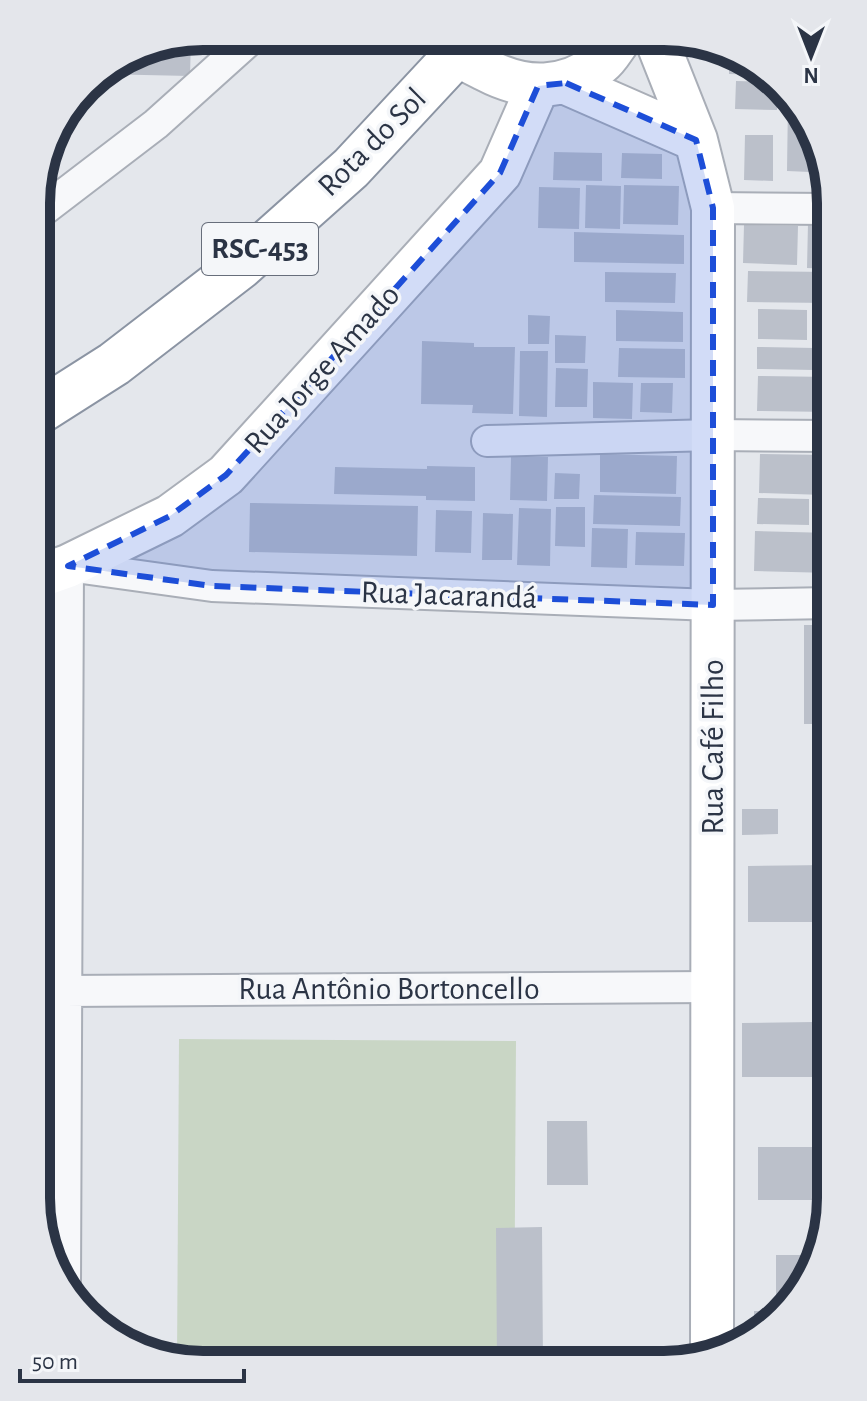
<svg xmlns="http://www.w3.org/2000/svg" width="867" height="1401" viewBox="0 0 867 1401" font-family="'Alegreya Sans',sans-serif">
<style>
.green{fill:#c9d6c5}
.building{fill:#bbc0ca}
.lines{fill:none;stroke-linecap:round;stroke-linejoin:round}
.street-casing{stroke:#a9aeb7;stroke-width:34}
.secondary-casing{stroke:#a9aeb7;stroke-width:46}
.highway-casing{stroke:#8b94a3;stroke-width:48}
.street{stroke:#f7f8fa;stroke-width:30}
.secondary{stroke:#fff;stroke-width:42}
.highway{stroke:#fff;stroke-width:44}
.marked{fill:#1d4ed8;fill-opacity:0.2;stroke:#1d4ed8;stroke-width:6;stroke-dasharray:16 10;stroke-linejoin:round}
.labels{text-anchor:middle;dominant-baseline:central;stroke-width:7;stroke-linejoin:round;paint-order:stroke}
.shield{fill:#f4f6f9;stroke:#676e7b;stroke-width:2}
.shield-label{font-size:30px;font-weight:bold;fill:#2b3445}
.street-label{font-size:32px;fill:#2b3445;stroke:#f4f6f9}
.rim{fill:none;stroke:#2b3445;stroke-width:10}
</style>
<rect width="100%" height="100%" fill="#e4e7ec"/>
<path class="green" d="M 179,1039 L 516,1041 L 514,1365 L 181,1364 L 177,1362 Z"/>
<path class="building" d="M 191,38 L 190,76 L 98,74 L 140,49 Z
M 729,54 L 766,71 L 769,75 L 729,74 Z
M 736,81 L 774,82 L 778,86 L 777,110 L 735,109 Z
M 788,100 L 811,130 L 810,172 L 787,171 Z
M 745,135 L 773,135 L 773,181 L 744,180 Z
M 554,152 L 602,153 L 602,181 L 553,180 Z
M 622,153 L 662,154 L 662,179 L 621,178 Z
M 586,185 L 621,186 L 620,229 L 585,228 Z
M 624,185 L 679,186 L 678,225 L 623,224 Z
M 539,187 L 580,188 L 579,229 L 538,228 Z
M 808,223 L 831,223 L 831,269 L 807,268 Z
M 744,225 L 798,226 L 797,265 L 743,263 Z
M 574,232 L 684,235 L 684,264 L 574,262 Z
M 748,271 L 830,272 L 829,303 L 747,302 Z
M 605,272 L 676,273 L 675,303 L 605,302 Z
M 758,309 L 807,310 L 807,340 L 758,339 Z
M 616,310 L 683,312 L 683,342 L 616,341 Z
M 528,315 L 550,316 L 549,344 L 528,344 Z
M 555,335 L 586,336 L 585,363 L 555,363 Z
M 422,341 L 474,343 L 474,347 L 515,347 L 513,414 L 472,413 L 473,405 L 421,404 Z
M 757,347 L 815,348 L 814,370 L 757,369 Z
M 619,348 L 685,349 L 685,378 L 618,377 Z
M 520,351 L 548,351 L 547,417 L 519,416 Z
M 556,368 L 588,369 L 587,407 L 555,407 Z
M 758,376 L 831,377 L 831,412 L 757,411 Z
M 593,382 L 633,383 L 632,419 L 593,418 Z
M 641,383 L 673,383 L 672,413 L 640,412 Z
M 600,454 L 677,456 L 676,494 L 600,492 Z
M 760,454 L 826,455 L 825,495 L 759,493 Z
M 511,457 L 548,457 L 547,501 L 510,500 Z
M 427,466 L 475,467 L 475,501 L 426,500 L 426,496 L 334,494 L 335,467 L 427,469 Z
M 555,473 L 580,474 L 579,499 L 554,499 Z
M 594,495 L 681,497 L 680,526 L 593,524 Z
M 758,498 L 809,499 L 809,525 L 757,524 Z
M 250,503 L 418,506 L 417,556 L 249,552 Z
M 556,507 L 585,507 L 585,547 L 555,546 Z
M 519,508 L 551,509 L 550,566 L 517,565 Z
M 436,510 L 472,511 L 471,553 L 435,552 Z
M 483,513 L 513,514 L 512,560 L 482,560 Z
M 592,528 L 628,529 L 627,568 L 591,567 Z
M 755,531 L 831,533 L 831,573 L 754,571 Z
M 636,532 L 685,533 L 684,566 L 635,565 Z
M 804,625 L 831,625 L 831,724 L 804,724 Z
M 742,809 L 778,809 L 778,834 L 742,835 Z
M 828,865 L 828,922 L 748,922 L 748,866 Z
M 814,1022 L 814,1077 L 742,1077 L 742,1023 Z
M 547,1121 L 587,1121 L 588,1185 L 547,1185 Z
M 758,1147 L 817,1147 L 817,1200 L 758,1200 Z
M 542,1227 L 543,1365 L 497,1364 L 496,1228 Z
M 776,1255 L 813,1255 L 797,1299 L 790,1304 L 776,1304 Z
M 754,1311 L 782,1311 L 754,1332 Z"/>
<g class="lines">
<defs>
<path id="street" d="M 713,208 L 831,209
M 37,215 L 156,124 L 254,36
M 487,441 L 713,435 L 831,436
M 65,991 L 712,987
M 65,1283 L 68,566 L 212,586 L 713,605 L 831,603"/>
<path id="secondary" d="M 442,38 C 458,57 464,59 486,70 C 526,91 564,90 601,63 C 609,57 614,46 620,39
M 656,39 L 696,140 L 713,208 L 712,1355
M 566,83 L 696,140
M 37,577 L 68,566 L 170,516 L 226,475 L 500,173 L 538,86"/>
<path id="highway" d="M 37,413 L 114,364 L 240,267 L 351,168 L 472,38"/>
</defs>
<use href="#street" class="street-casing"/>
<use href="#secondary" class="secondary-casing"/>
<use href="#highway" class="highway-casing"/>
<use href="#street" class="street"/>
<use href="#secondary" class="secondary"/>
<use href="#highway" class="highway"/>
</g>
<path class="marked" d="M 566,83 L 696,140 L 713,208 L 713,605 L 212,586 L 68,566 L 170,516 L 226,475 L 500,173 L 538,86 Z"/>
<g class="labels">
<rect class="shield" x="202" y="223" width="116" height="52" rx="6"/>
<g class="shield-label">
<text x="260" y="249">RSC-453</text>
</g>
<g class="street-label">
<text transform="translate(372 142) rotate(-45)">Rota do Sol</text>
<text transform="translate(322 369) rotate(-48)">Rua Jorge Amado</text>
<text transform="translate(449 595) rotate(2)">Rua Jacarandá</text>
<text transform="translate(713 747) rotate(-90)">Rua Café Filho</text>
<text x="389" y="989">Rua Antônio Bortoncello</text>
</g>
</g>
<path d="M0 0H867V1401H0ZM203 50H664A153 153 0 0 1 817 203V1198A153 153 0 0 1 664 1351H203A153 153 0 0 1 50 1198V203A153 153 0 0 1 203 50Z" fill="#e4e6eb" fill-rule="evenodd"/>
<path class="rim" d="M203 50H664A153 153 0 0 1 817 203V1198A153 153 0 0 1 664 1351H203A153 153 0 0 1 50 1198V203A153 153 0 0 1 203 50Z"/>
<g transform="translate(811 56) rotate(180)" stroke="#f4f6f9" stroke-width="6" paint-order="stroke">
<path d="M0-6L14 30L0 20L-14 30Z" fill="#2b3445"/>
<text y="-12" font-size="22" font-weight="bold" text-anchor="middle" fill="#2b3445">N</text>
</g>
<path d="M20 1369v12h224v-12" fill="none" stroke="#2b3445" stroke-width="4"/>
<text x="32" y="1369" font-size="24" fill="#2b3445" stroke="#f4f6f9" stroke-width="6" paint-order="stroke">50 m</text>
</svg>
